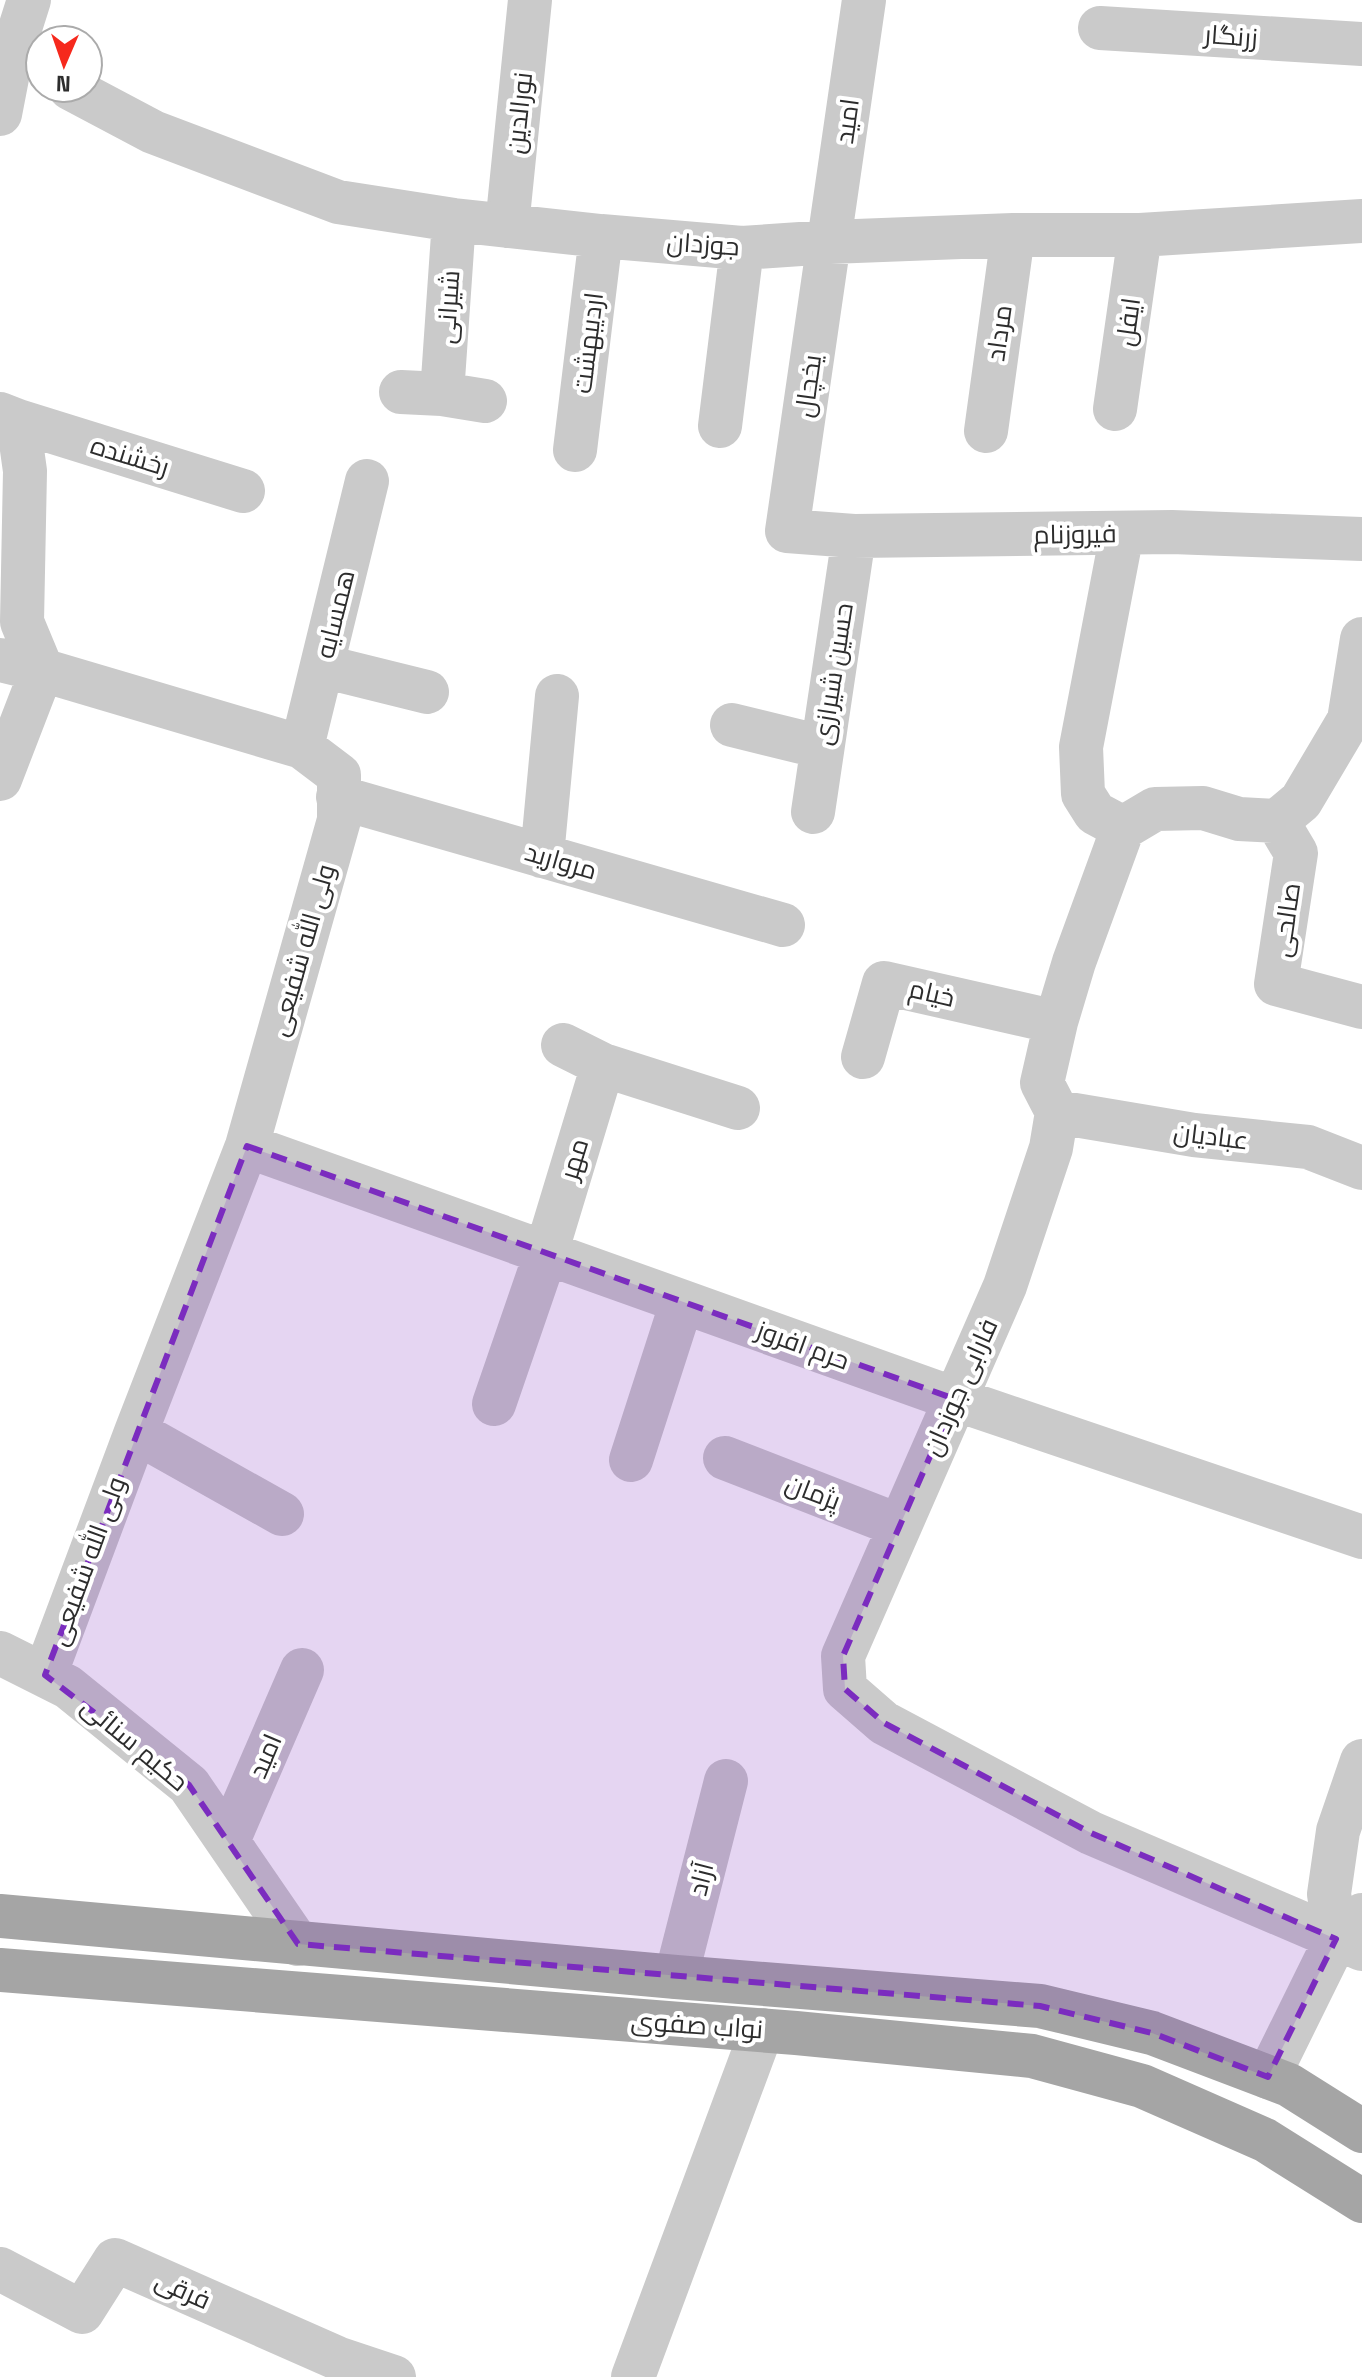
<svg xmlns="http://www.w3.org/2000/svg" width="1362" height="2377" viewBox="0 0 1362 2377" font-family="'Space Grotesk',Cairo,sans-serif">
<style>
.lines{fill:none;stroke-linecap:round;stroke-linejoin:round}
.minor{stroke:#cacaca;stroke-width:44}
.major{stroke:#a5a5a5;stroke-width:44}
.marked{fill:#7b2cbf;fill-opacity:0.2;stroke:#7b2cbf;stroke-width:6;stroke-dasharray:16 10;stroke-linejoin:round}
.labels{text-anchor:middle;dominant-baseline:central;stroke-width:8;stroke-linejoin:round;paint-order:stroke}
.street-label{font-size:26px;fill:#2d2d2d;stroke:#fff}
</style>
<rect width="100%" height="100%" fill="#fff"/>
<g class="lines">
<path class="minor" d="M 864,0 L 787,531 L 854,536 L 1172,532 L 1362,539
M 1100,28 L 1362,44
M 70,88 L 153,132 L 338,202 L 454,220 L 601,236 L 742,248 L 830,242 L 1013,235 L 1140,235 L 1362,221
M 0,114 L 11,57 L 29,0
M 507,226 L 530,0
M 401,392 L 442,394 L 485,401
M 442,394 L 454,220
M 1115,409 L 1140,235
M 0,414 L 18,421 L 25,471 L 22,622 L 42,670 L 302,747 L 339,775 L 339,820 L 247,1146 L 136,1432 L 45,1675
M 18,421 L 243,491
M 720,426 L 742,248
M 986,431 L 1013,235
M 575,450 L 601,236
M 1122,533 L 1081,747 L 1083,794 L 1095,813 L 1123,828
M 1362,639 L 1349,720 L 1301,801 L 1277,821 L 1239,819 L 1203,808 L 1155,809 L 1123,828 L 1074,962 L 1056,1022 L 1042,1083 L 1057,1112 L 1051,1148 L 1005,1286 L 843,1656 L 845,1689 L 884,1723 L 1091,1833 L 1362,1949
M 0,660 L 42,670 L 0,779
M 322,666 L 427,692
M 732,725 L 822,747
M 302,747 L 367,481
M 338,797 L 783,925
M 813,812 L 854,536
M 1277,821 L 1296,853 L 1276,984 L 1362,1007
M 542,856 L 557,696
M 563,1045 L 603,1065 L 738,1108
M 863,1057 L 884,983 L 1056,1022
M 1057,1112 L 1194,1135 L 1308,1147 L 1362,1168
M 247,1146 L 955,1399 L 1362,1537
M 494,1404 L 546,1253 L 603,1065
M 136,1432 L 282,1514
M 725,1458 L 900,1526
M 631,1460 L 682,1302
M 0,1653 L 68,1687 L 189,1785 L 298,1944
M 228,1841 L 302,1670
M 1336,1939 L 1329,1894 L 1338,1831 L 1362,1761
M 676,1977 L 726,1781
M 1268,2077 L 1336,1939 L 1362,1915
M 0,2269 L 82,2312 L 115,2260 L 337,2358 L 394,2377
M 633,2377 L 762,2030"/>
<path class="major" d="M 0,1916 L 676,1977 L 1040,2006 L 1152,2033 L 1289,2085 L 1362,2131
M 0,1970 L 796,2033 L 1032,2056 L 1142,2086 L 1265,2140 L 1362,2201"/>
</g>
<path class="marked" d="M 247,1146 L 955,1399 L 843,1656 L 845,1689 L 884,1723 L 1091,1833 L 1336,1939 L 1268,2077 L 1152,2033 L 1040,2006 L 298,1944 L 189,1785 L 45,1675 Z"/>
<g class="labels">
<g class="street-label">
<text transform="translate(1231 36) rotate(4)">زرنگار</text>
<text transform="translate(519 113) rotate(-84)">نورالدین</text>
<text transform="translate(847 121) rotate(-82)">امید</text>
<text transform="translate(703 244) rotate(4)">جوزدان</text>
<text transform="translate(448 307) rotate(-86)">شیرانی</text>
<text transform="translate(1128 322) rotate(-82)">ایفل</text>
<text transform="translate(999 333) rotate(-82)">مرداد</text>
<text transform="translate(588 343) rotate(-83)">اردیبهشت</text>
<text transform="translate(808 386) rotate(-82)">یخچال</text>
<text transform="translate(130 456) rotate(17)">رخشنده</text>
<text transform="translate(1075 534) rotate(-1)">فیروزنام</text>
<text transform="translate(335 614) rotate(-76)">همسایه</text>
<text transform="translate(833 674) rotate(-81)">حسین شیرازی</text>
<text transform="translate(561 861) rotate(16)">مروارید</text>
<text transform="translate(1286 920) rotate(-82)">صالحی</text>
<text transform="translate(302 950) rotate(-74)">ولی الله شفیعی</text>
<text transform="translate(932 993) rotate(13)">خیام</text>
<text transform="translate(1211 1136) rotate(7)">عبادیان</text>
<text transform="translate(574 1159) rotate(-73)">مهر</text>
<text transform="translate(803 1345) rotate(20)">حرم افروز</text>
<text transform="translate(960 1387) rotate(-66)">فارابی جوزدان</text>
<text transform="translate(813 1492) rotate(21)">پژمان</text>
<text transform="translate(87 1561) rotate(-70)">ولی الله شفیعی</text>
<text transform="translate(135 1744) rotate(40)">حکیم سنائی</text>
<text transform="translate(265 1756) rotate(-67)">امید</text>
<text transform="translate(701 1879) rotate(-76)">آزاد</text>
<text transform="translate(697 2025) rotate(4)">نواب صفوی</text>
<text transform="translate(183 2290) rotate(24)">فرقی</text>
</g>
</g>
<g transform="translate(64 64) rotate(182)"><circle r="38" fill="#ffffff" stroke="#ababab" stroke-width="2"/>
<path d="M0-6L14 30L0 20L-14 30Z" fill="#f6291d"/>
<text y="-12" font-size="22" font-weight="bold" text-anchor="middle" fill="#2d2d2d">N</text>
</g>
</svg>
